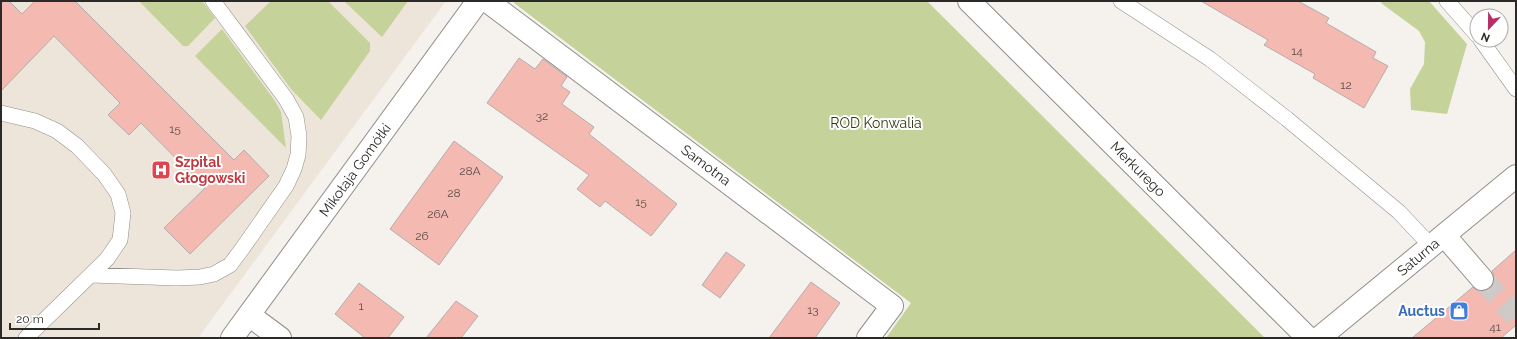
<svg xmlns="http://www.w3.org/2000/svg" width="1517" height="339" viewBox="0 0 1517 339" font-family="Raleway,sans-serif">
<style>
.built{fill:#ede4da}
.green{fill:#c5d29a}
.building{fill:#f4b9b0;stroke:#b3aead}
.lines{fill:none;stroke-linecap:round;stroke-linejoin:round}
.street-tunnel{stroke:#cdcac7;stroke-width:22;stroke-dasharray:22 11;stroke-linecap:butt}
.lane-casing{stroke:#928f8b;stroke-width:16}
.street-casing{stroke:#928f8b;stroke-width:24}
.lane{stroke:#fff;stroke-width:15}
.street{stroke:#fff;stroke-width:22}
.labels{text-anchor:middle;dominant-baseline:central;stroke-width:4;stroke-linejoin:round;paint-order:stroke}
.number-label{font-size:12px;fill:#5d4e4b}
.park-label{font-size:14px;fill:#313812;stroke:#fff}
.health-label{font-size:14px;font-weight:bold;fill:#be3a42;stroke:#fff;text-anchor:start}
.street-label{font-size:14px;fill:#2b2a29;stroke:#fff}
.shop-label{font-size:14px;font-weight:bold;fill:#366cbe;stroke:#fff;text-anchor:end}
</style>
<rect width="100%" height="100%" fill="#f5f2ee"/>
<path class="built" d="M 1,1 L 446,1 L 198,338 L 1,338 Z"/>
<path class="green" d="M 139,1 L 202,1 L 215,18 L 188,46 L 183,46 Z
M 271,1 L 328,1 L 370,43 L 370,51 L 321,120 L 291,89 L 245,26 Z
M 344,1 L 408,1 L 382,37 Z
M 515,1 L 927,1 L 1265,338 L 886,338 L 911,303 L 514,3 Z
M 1382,1 L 1429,1 L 1467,44 L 1447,114 L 1411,110 L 1410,89 L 1424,64 L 1425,42 L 1419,31 L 1381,3 Z
M 222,29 L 275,101 L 281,112 L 286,148 L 195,56 Z"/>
<path class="building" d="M 1,1 L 9,1 L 22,14 L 35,1 L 75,1 L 234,160 L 244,150 L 269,176 L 190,254 L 164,228 L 205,188 L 141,123 L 129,135 L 108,115 L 120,103 L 54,36 L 1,91 Z
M 1201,1 L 1298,1 L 1329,18 L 1326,23 L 1376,52 L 1373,58 L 1388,66 L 1364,108 L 1313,78 L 1315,74 L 1264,45 L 1268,40 Z
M 519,58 L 535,69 L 543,59 L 567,77 L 561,86 L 570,92 L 562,104 L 594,127 L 589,134 L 677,204 L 651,236 L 605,201 L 600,207 L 577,189 L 589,175 L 487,103 Z
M 454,141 L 503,177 L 439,265 L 390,229 Z
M 1516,250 L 1516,325 L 1501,338 L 1412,338 L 1473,287 L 1478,291 L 1484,291 L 1490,289 L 1494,283 L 1494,276 L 1492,271 Z
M 726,252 L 745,265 L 720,298 L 702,285 Z
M 811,282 L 840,303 L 815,338 L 769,338 Z
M 359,283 L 404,317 L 388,338 L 365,338 L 335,314 Z
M 456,301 L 478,316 L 461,338 L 426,338 Z"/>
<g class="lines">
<path class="street-tunnel" d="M 1482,279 L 1516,316"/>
<defs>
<path id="lane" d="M 1121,1 L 1210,59 L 1287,119 L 1399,212 L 1431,246
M 1447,1 L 1477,35
M 1481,40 L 1516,89
M 1,113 L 35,121 L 57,131 L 77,146 L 104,174 L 118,194 L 123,213 L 120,240 L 107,259 L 26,338
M 91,275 L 177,278 L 200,277 L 214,274 L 230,265 L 242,249 L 286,186 L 294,169 L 298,155 L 299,136 L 296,117 L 286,99 L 213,1"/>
<path id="street" d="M 487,1 L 892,306 L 868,338
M 969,1 L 1308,338
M 1444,235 L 1482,279
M 249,315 L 280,338
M 232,338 L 478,1
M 1319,338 L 1516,176"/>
</defs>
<use href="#lane" class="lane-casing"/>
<use href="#street" class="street-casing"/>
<use href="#lane" class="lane"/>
<use href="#street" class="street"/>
</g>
<defs>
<symbol id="hospital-square" viewBox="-11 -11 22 22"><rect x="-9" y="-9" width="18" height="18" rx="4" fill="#e0444e" stroke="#fff"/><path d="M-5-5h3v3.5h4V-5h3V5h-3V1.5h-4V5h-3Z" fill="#fff"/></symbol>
<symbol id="shop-square" viewBox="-11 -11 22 22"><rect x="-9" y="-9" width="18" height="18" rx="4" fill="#3f7fe0" stroke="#fff"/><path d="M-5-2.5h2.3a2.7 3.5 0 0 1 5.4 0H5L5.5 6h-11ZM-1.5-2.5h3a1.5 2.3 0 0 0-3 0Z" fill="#fff"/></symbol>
</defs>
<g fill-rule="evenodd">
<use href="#hospital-square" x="150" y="159" width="22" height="22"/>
<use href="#shop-square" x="1448" y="300" width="22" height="22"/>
</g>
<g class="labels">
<g class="number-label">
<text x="1297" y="51">14</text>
<text x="1346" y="85">12</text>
<text x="542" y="116">32</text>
<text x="175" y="129">15</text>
<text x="470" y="171">28A</text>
<text x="454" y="193">28</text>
<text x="641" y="202">15</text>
<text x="438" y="214">26A</text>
<text x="422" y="236">26</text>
<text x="361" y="306">1</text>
<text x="813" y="310">13</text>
<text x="1495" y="327">41</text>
</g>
<g class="park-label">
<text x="876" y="123">ROD Konwalia</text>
</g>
<g class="health-label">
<text x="175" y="162">Szpital<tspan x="175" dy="16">Głogowski</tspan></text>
</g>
<g class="street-label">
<text transform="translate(706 165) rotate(37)">Samotna</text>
<text transform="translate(1138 169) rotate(45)">Merkurego</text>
<text transform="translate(355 170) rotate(-54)">Mikołaja Gomółki</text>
<text transform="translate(1418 257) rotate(-40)">Saturna</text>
</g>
<g class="shop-label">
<text x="1445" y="311">Auctus</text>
</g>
</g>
<rect width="1517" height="339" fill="none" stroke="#2b2a29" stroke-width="4"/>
<g transform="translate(1489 28) rotate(202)"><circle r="19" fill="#ffffff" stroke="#aaaaa9"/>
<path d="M0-3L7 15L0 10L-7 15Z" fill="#b82e68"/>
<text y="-6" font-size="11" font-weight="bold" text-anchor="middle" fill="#2b2a29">N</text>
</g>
<path d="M10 323v6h89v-6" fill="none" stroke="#2b2a29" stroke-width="2"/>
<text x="16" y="323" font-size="12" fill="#2b2a29" stroke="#ffffff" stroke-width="3" paint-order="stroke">20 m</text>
</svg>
